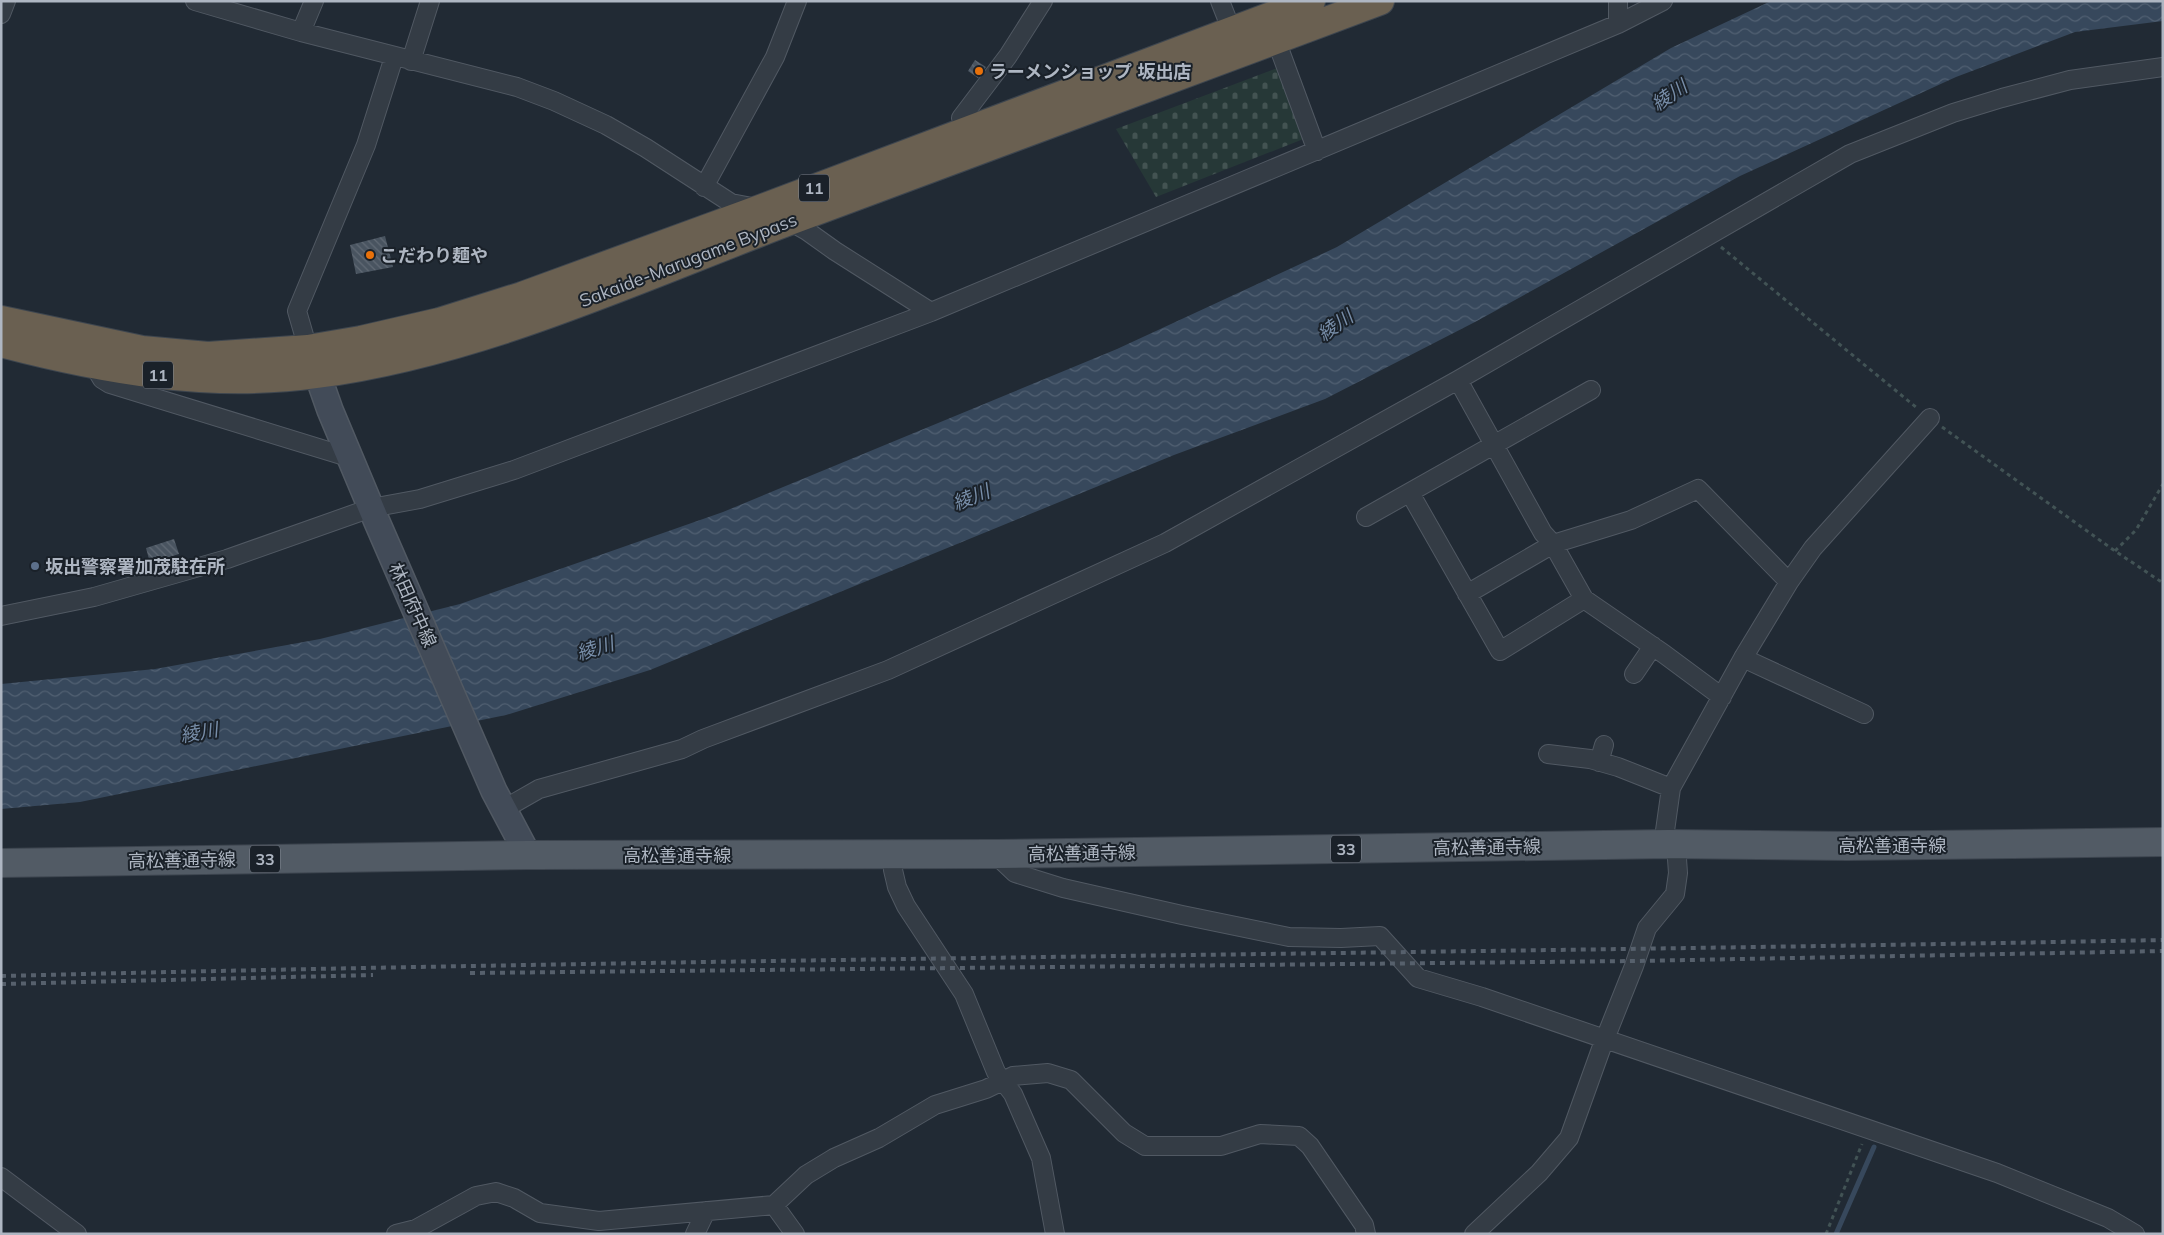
<svg xmlns="http://www.w3.org/2000/svg" width="2164" height="1235" viewBox="0 0 2164 1235" font-family="Mulish,'Noto Sans JP',sans-serif">
<style>
.cemetery{fill:url(#cemetery-stones)}
.water{fill:url(#water-waves)}
.lines{fill:none;stroke-linecap:round;stroke-linejoin:round}
.stream{stroke:#37485c;stroke-width:5}
.building{fill:url(#building-back-hatch)}
.street-casing{stroke:#515963;stroke-width:20}
.secondary-casing{stroke:#515963;stroke-width:28}
.primary-casing{stroke:#3d454f;stroke-width:30}
.highway-casing{stroke:#3e464f;stroke-width:30}
.path{stroke:#425355;stroke-width:3;stroke-dasharray:4 4;stroke-linecap:butt}
.street{stroke:#343c45;stroke-width:18}
.secondary{stroke:#424b58;stroke-width:25}
.primary{stroke:#525b65;stroke-width:28}
.highway{stroke:#6a6051;stroke-width:28}
.rail{stroke:#56606c;stroke-width:4;stroke-dasharray:5 5;stroke-linecap:butt}
.food-dot{fill:#e8710a;stroke:#1a2129;stroke-width:2}
.service-dot{fill:#5c6f8a;stroke:#1a2129;stroke-width:2}
.labels{text-anchor:middle;dominant-baseline:central;stroke-width:4;stroke-linejoin:round;paint-order:stroke}
.shield{fill:#1a2129;stroke:#828994;stroke-width:1}
.shield-label{font-size:16px;font-weight:bold;fill:#aeb6c2}
.poi-label{font-size:18px;font-weight:bold;fill:#aeb6c2;stroke:#1a2129;text-anchor:start}
.street-label{font-size:18px;fill:#aeb6c2;stroke:#1a2129}
.water-label{font-size:19px;font-style:italic;fill:#788ea9;stroke:#1a2129}
</style>
<defs>
<pattern id="cemetery-stones" width="16" height="16" patternUnits="userSpaceOnUse" patternTransform="scale(1.25)"><rect width="16" height="16" fill="#263837"/><path d="M2 7V4a2 2 0 0 1 4 0v3zM10 15v-3a2 2 0 0 1 4 0v3z" fill="#435352"/></pattern>
<pattern id="water-waves" width="16" height="10" patternUnits="userSpaceOnUse" patternTransform="scale(1.25)"><rect width="16" height="10" fill="#37485c"/><path d="M0 5q4-4 8 0t8 0" fill="none" stroke="#516072"/></pattern>
<pattern id="building-back-hatch" width="6" height="6" patternUnits="userSpaceOnUse" patternTransform="scale(1.25)"><rect width="6" height="6" fill="#495460"/><path d="M-1 5l2 2M0 0l6 6M5-1l2 2" fill="none" stroke="#616a75"/></pattern>
</defs>
<rect width="100%" height="100%" fill="#212a34"/>
<path class="cemetery" d="M 1280,67 L 1306,138 L 1156,197 L 1116,129 Z"/>
<path class="water" d="M 1771,1 L 2163,1 L 2163,21 L 2075,32 L 1956,77 L 1740,176 L 1475,322 L 1325,399 L 1174,455 L 650,670 L 506,715 L 80,802 L 1,809 L 1,684 L 155,669 L 320,639 L 460,604 L 723,512 L 1117,349 L 1337,247 L 1671,48 Z"/>
<g class="lines">
<path class="stream" d="M 1836,1234 L 1874,1147"/>
</g>
<path class="building" d="M 975,60 L 986,67 L 978,78 L 968,71 Z
M 385,236 L 393,267 L 356,274 L 350,245 Z
M 174,539 L 179,554 L 150,563 L 146,548 Z"/>
<g class="lines">
<defs>
<path id="street" d="M 195,1 L 301,32 L 517,87 L 554,101 L 606,125 L 646,148 L 731,203 L 757,208
M 1220,1 L 1235,39
M 1618,1 L 1618,24
M 1,14 L 6,1
M 301,32 L 314,1
M 1276,40 L 1317,151
M 411,61 L 430,1
M 961,118 L 1008,56 L 1043,1
M 704,187 L 775,57 L 797,1
M 784,218 L 807,231 L 835,251 L 931,312
M 308,349 L 297,311 L 366,145 L 394,57
M 93,364 L 102,379 L 110,384 L 351,458
M 1458,380 L 1543,533 L 1553,544 L 1584,599 L 1664,654 L 1722,697
M 1410,493 L 1500,651 L 1584,599
M 1366,517 L 1591,390
M 1467,594 L 1553,544 L 1631,520 L 1698,489 L 1789,582
M 1,616 L 94,597 L 227,559 L 371,508 L 420,499 L 514,470 L 931,312 L 1618,24 L 1663,1
M 1743,658 L 1864,714
M 1634,674 L 1653,646
M 1548,754 L 1590,759 L 1618,767 L 1671,788
M 1599,762 L 1604,745
M 504,809 L 539,789 L 682,749 L 703,739 L 888,670 L 1165,543 L 1458,380 L 1850,154 L 1953,113 L 2002,98 L 2070,80 L 2163,67
M 1663,845 L 1671,788 L 1743,658 L 1789,582 L 1813,548 L 1930,418
M 995,854 L 1015,873 L 1063,888 L 1182,915 L 1289,937 L 1341,938 L 1380,936 L 1418,978 L 1482,997 L 1997,1173 L 2108,1218 L 2135,1234
M 894,855 L 893,870 L 897,887 L 906,906 L 964,994 L 996,1072 L 1013,1094 L 1041,1158 L 1055,1234
M 1,1177 L 77,1234
M 774,1205 L 795,1234
M 396,1234 L 416,1229 L 476,1196 L 496,1192 L 514,1198 L 540,1213 L 599,1221 L 774,1205 L 806,1175 L 834,1158 L 879,1138 L 935,1105 L 986,1089 L 1013,1076 L 1048,1073 L 1071,1080 L 1124,1133 L 1145,1146 L 1221,1146 L 1260,1134 L 1299,1136 L 1310,1146 L 1364,1225 L 1366,1234
M 695,1234 L 706,1211
M 1474,1234 L 1539,1173 L 1569,1138 L 1601,1049 L 1634,966 L 1647,928 L 1675,894 L 1678,873 L 1676,845"/>
<path id="secondary" d="M 311,356 L 330,410 L 377,522 L 494,791 L 528,855"/>
<path id="primary" d="M 1,863 L 528,855 L 995,854 L 1669,844 L 1847,846 L 2163,842"/>
<path id="highway" d="M 1,320 L 142,350 L 208,356 L 308,349 L 361,340 L 439,322 L 522,296 L 760,209 L 1311,1
M 1,343 C 104,370 211,389 317,374 C 481,352 634,280 787,222 C 984,147 1182,74 1380,1"/>
</defs>
<use href="#street" class="street-casing"/>
<use href="#secondary" class="secondary-casing"/>
<use href="#primary" class="primary-casing"/>
<use href="#highway" class="highway-casing"/>
<path class="path" d="M 1721,247 L 1917,408
M 1942,427 L 2115,551 L 2163,583
M 2115,551 L 2136,530 L 2163,484
M 1826,1234 L 1862,1144"/>
<use href="#street" class="street"/>
<use href="#secondary" class="secondary"/>
<use href="#primary" class="primary"/>
<use href="#highway" class="highway"/>
<path class="rail" d="M 470,973 L 1636,961 L 2163,951
M 1,976 C 722,958 1442,954 2163,940
M 1,984 L 373,975"/>
</g>
<g class="food-dot">
<circle cx="979" cy="71" r="5"/>
<circle cx="370" cy="255" r="5"/>
</g>
<circle class="service-dot" cx="35" cy="566" r="5"/>
<g class="labels">
<g class="shield">
<rect x="799" y="174.5" width="30" height="27" rx="4"/>
<rect x="143" y="361.5" width="30" height="27" rx="4"/>
<rect x="1331" y="835.5" width="30" height="27" rx="4"/>
<rect x="250" y="845.5" width="30" height="27" rx="4"/>
</g>
<g class="shield-label">
<text x="814" y="188">11</text>
<text x="158" y="375">11</text>
<text x="1346" y="849">33</text>
<text x="265" y="859">33</text>
</g>
<g class="poi-label">
<text x="989" y="71">ラーメンショップ 坂出店</text>
<text x="380" y="255">こだわり麺や</text>
<text x="45" y="566">坂出警察署加茂駐在所</text>
</g>
<g class="street-label">
<text transform="translate(688 260) rotate(-21)">Sakaide-Marugame Bypass</text>
<text transform="translate(413 605) rotate(66)">林田府中線</text>
<text x="1892" y="845">高松善通寺線</text>
<text transform="translate(1487 847) rotate(-1)">高松善通寺線</text>
<text transform="translate(1082 853) rotate(-1)">高松善通寺線</text>
<text x="677" y="855">高松善通寺線</text>
<text transform="translate(182 860) rotate(-1)">高松善通寺線</text>
</g>
<g class="water-label">
<text transform="translate(1669 95) rotate(-34)">綾川</text>
<text transform="translate(1335 325) rotate(-35)">綾川</text>
<text transform="translate(971 497) rotate(-22)">綾川</text>
<text transform="translate(595 648) rotate(-17)">綾川</text>
<text transform="translate(199 732) rotate(-10)">綾川</text>
</g>
</g>
<rect width="2164" height="1235" fill="none" stroke="#aeb6c2" stroke-width="5"/>
</svg>
